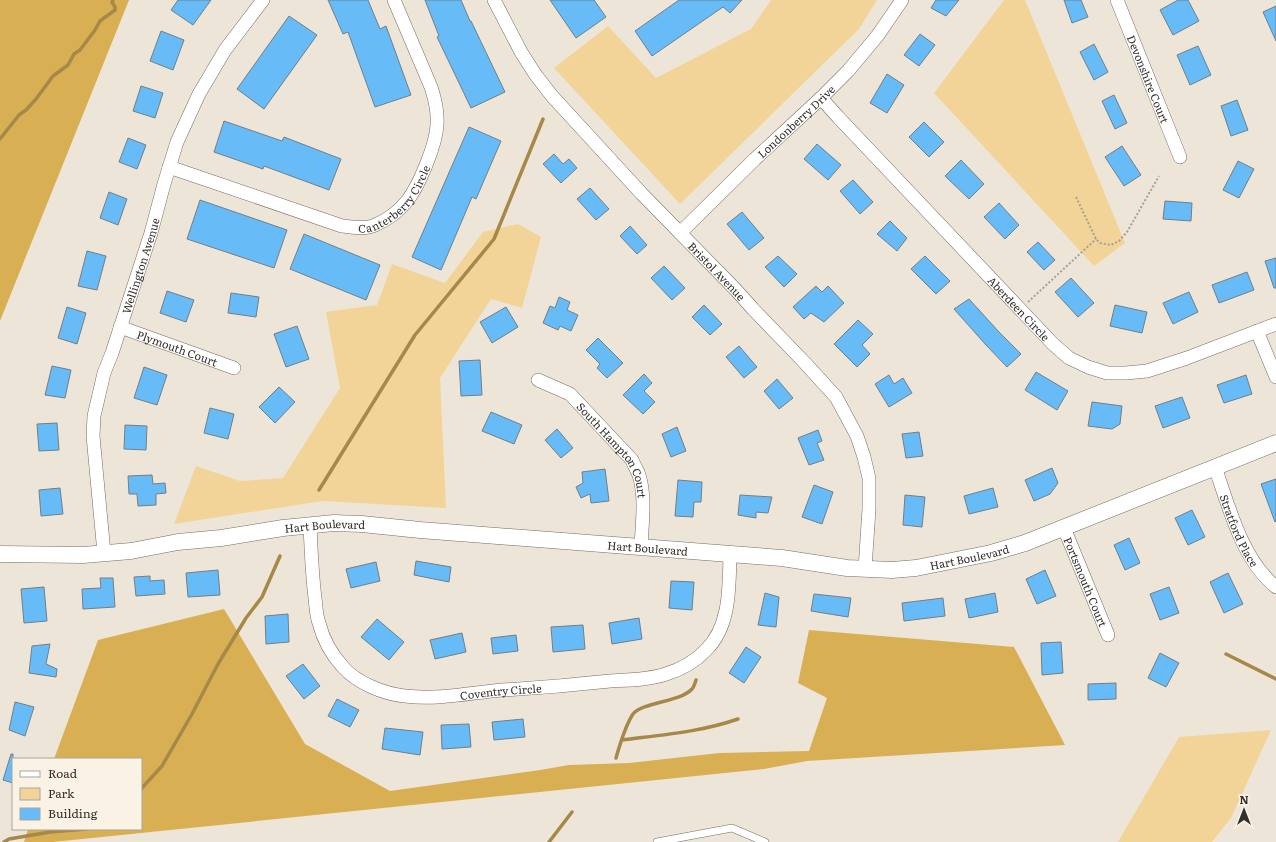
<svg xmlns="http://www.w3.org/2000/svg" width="1276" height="842" viewBox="0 0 1276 842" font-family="Literata,serif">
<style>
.green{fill:#f2d498}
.forest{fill:#d9af54}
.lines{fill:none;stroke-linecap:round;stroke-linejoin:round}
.stream{stroke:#a68848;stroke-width:3.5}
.building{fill:#67bcf7;stroke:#727e87}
.service-casing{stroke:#736d60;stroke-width:8}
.minor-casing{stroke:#736d60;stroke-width:14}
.tertiary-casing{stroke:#736d60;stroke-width:17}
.path{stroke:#a5a095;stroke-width:2;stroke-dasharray:2 2;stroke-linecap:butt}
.service{stroke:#fff;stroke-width:7}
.minor{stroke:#fff;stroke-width:13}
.tertiary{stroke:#fff;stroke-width:16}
.labels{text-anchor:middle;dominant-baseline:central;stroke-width:3.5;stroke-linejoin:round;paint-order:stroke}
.street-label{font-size:11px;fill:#33302b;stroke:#faf3e5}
</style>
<rect width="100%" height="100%" fill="#ede6d8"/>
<path class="green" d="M 771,0 L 877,0 L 859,29 L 680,204 L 554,68 L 608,26 L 656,78 L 751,29 Z
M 1004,0 L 1025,0 L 1125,243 L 1094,266 L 934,93 Z
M 518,224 L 541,237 L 522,308 L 491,299 L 440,378 L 446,508 L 323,501 L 174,524 L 196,466 L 240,481 L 283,478 L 340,388 L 326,312 L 377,305 L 392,264 L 445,283 L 483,232 Z
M 1271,730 L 1231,818 L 1212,842 L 1118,842 L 1179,737 Z"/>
<path class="forest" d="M 0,0 L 129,0 L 0,321 Z
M 224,609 L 305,744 L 390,791 L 540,770 L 569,765 L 629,763 L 719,753 L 809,751 L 827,698 L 798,683 L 809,630 L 1014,647 L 1065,745 L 807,761 L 764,769 L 53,842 L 24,842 L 28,829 L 141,829 L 141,759 L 54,759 L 98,640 Z"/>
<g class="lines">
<path class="stream" d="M 0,139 L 19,115 L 26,110 L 36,99 L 53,76 L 68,65 L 74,54 L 80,50 L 95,30 L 100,21 L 115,10 L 115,7 L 112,2 L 113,0
M 319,490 L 415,335 L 494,239 L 543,119
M 1226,654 L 1276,679
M 622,740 C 661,735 701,732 738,719
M 616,758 C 620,744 625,726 633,714 C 643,702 680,702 692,689 C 694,687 695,683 696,680
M 141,789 L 162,766 L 192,714 L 218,664 L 246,618 L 262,597 L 280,556
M 4,842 L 9,839 L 50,832 L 87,829
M 549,842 L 572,812"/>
</g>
<path class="building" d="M 178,0 L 211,0 L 193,25 L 171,10 Z
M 328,0 L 368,0 L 380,29 L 386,26 L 411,95 L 375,107 L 348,32 L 343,34 Z
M 425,0 L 461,0 L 470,21 L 471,21 L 505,92 L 471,108 L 437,37 L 439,36 Z
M 550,0 L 594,0 L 606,17 L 576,38 Z
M 679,0 L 742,0 L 730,13 L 723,7 L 652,56 L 635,31 Z
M 936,0 L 959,0 L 946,16 L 931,8 Z
M 1064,0 L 1081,0 L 1088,17 L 1072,23 Z
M 1178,0 L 1188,0 L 1199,21 L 1173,35 L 1160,10 Z
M 1276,6 L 1276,41 L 1263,12 Z
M 289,16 L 317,35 L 264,109 L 237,89 Z
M 161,31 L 184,40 L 173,70 L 150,61 Z
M 920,34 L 935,45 L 919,66 L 904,55 Z
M 1094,44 L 1108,72 L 1094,80 L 1080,52 Z
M 1198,46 L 1211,75 L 1190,85 L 1177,55 Z
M 887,74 L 904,85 L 887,113 L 870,103 Z
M 141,86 L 163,93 L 155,118 L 133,111 Z
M 1114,95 L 1127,123 L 1115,129 L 1102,101 Z
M 1237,100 L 1248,130 L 1231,136 L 1221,106 Z
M 224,121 L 282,141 L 284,137 L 341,159 L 329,190 L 264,166 L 263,169 L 214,152 Z
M 924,122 L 944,142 L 929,157 L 909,137 Z
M 469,127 L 501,141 L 476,199 L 472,197 L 441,270 L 412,257 Z
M 128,138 L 146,145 L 137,169 L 119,162 Z
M 817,144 L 841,165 L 828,180 L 804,159 Z
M 1122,146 L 1141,175 L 1124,186 L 1105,157 Z
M 554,154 L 563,164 L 569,159 L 577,168 L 561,183 L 543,164 Z
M 961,160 L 984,184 L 969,199 L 945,176 Z
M 1238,161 L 1254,169 L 1239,198 L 1223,190 Z
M 853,180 L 873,202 L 860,214 L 840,191 Z
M 590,188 L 609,209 L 596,220 L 577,199 Z
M 109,192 L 127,199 L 118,225 L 100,218 Z
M 200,200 L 287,230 L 274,268 L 187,239 Z
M 1165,201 L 1192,203 L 1191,221 L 1163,219 Z
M 999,203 L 1019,225 L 1005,239 L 984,217 Z
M 742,212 L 764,238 L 749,250 L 727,224 Z
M 890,221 L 907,238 L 897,251 L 877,234 Z
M 630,226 L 647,245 L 637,254 L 620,236 Z
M 304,234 L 380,265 L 366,300 L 290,269 Z
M 1038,242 L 1055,260 L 1044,270 L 1027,252 Z
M 87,251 L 106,256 L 97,290 L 78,286 Z
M 778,256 L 797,274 L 784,287 L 765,267 Z
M 925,256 L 950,281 L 936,294 L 911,269 Z
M 1276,258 L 1276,288 L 1274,288 L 1265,261 Z
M 664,266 L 685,288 L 672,300 L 651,278 Z
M 1247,272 L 1254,290 L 1219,303 L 1212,285 Z
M 1071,278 L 1094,303 L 1078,317 L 1055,292 Z
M 816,286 L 822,292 L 828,286 L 844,303 L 824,322 L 811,313 L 804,319 L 793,307 Z
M 167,291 L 194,300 L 186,322 L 160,313 Z
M 1189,292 L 1198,312 L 1173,324 L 1163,303 Z
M 231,293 L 259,297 L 256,317 L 228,313 Z
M 559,297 L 570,302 L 567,310 L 578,315 L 571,331 L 560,326 L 558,330 L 543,323 L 550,306 L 555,308 Z
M 969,299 L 999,332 L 1021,354 L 1007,367 L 986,345 L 954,309 Z
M 704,305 L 722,324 L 710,335 L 692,317 Z
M 1115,305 L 1147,312 L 1142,333 L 1110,326 Z
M 67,307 L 86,313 L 77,344 L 58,338 Z
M 506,307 L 518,327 L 492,343 L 480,322 Z
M 858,320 L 873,334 L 862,345 L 870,354 L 857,367 L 834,344 Z
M 297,326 L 309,359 L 286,367 L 274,334 Z
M 598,338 L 623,363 L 607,378 L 597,368 L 600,364 L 586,350 Z
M 739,346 L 757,367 L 744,378 L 726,357 Z
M 480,360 L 482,395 L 461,396 L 459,361 Z
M 52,366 L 71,370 L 65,398 L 45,395 Z
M 144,367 L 167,375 L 157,405 L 134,398 Z
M 1036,372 L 1068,391 L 1057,410 L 1025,390 Z
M 644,374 L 652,383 L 644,391 L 655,402 L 643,414 L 623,395 Z
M 889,375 L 894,384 L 903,378 L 912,393 L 889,407 L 875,384 Z
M 1246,375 L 1252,394 L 1224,403 L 1217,385 Z
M 777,379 L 793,398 L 779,409 L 764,391 Z
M 279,387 L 295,402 L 275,423 L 259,407 Z
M 1182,397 L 1190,418 L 1163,428 L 1155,406 Z
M 1092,402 L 1122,406 L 1120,424 L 1112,429 L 1088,426 Z
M 210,408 L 234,414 L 228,439 L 204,433 Z
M 491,412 L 522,425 L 514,444 L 482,431 Z
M 57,423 L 59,450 L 39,451 L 37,424 Z
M 125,425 L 147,426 L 146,450 L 124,449 Z
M 677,427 L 686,451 L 671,457 L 662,434 Z
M 557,429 L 573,448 L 561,458 L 545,440 Z
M 818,430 L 822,441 L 817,443 L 824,460 L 809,465 L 798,438 Z
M 919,432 L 923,456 L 906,458 L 902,434 Z
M 1052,468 L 1058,483 L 1050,494 L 1034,501 L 1025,480 Z
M 605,469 L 609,501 L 591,503 L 590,494 L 581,498 L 576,487 L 583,483 L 582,472 Z
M 152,475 L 153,484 L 165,483 L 166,493 L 156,494 L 156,505 L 138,506 L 137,494 L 129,494 L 128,476 Z
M 1276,479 L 1276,521 L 1275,522 L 1261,484 Z
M 678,480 L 702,482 L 701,502 L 694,502 L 693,517 L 675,516 Z
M 814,485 L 833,492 L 822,524 L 802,517 Z
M 60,488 L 63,514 L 41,516 L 39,490 Z
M 993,488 L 998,507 L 969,514 L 964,496 Z
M 740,495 L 772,497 L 768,513 L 756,512 L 756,518 L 738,515 Z
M 905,495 L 925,497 L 922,527 L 903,525 Z
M 1192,510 L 1205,537 L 1188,545 L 1175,518 Z
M 1129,538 L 1140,563 L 1125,570 L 1114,545 Z
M 416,561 L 451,567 L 449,582 L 414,575 Z
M 376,562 L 380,581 L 351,588 L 346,569 Z
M 218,570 L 220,595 L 188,597 L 186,573 Z
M 1045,570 L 1056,596 L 1037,604 L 1026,579 Z
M 1228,573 L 1243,604 L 1224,613 L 1210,582 Z
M 150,576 L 150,581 L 164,580 L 165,594 L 136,596 L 134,577 Z
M 100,578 L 113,578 L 115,607 L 83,609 L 82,589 L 101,588 Z
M 671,581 L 694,582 L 692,610 L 669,608 Z
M 44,587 L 47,621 L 24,623 L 21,589 Z
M 1169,587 L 1179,613 L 1160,620 L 1150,594 Z
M 765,593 L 779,597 L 776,627 L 758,625 Z
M 995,593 L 998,612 L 969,618 L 965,599 Z
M 814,594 L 851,598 L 848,617 L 811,611 Z
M 943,598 L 945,616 L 904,621 L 902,603 Z
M 288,614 L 289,642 L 266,644 L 265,616 Z
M 639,618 L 642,639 L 612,644 L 609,623 Z
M 377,619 L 404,642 L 389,660 L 361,637 Z
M 583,625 L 585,649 L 553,652 L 551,627 Z
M 462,633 L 466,652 L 435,659 L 430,640 Z
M 516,635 L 518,651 L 493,654 L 491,638 Z
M 1061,642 L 1063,673 L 1042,675 L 1041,643 Z
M 50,644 L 46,664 L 57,669 L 56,677 L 29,673 L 32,646 Z
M 746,647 L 761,657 L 744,683 L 729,673 Z
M 1160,653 L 1179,663 L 1166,687 L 1148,678 Z
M 303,664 L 320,686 L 304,699 L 286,676 Z
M 1116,683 L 1116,699 L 1088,700 L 1088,684 Z
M 337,699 L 359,710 L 350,727 L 328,716 Z
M 15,702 L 34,707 L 25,736 L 9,730 Z
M 523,719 L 525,737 L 494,740 L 492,722 Z
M 469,724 L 471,747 L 442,749 L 441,725 Z
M 385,728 L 423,732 L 420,755 L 382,749 Z
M 11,754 L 13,754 L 13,783 L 3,780 Z"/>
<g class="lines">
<defs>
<path id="service" d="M 657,842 L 732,828 L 765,842"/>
<g id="minor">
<path id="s1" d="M 494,0 L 521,52 L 535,74 L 552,96 L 642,194 L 736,290 L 753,309 L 805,363 L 836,397 L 857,436 L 864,457 L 869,478 L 869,509 L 865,569"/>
<path id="s2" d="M 1117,0 L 1180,157"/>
<path id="s3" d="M 821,98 L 838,117 L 1053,344 L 1069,358 L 1088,367 L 1107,373 L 1126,373 L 1147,371 L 1187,358 L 1276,324"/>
<path id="s4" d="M 169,167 L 342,226 C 353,227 365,230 375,225 C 387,220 399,211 407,201 C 419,186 436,145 437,125 C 438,112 435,99 431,87 L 394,0"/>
<path id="s5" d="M 680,233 L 755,159 L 821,98 L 848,71 L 878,35 L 902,0"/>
<path id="s6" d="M 120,327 L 234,368"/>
<path d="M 1257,331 L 1276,377"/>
<path id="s7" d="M 538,380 L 570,394 L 632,460 C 634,465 637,470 639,475 C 646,498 642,523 641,547"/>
<path id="s8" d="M 1215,467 C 1229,507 1242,560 1276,587"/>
<path id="s9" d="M 310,525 C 311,549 312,574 315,598 C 316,606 316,615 319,623 C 323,639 332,655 343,667 C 357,683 384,694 405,696 C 437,700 470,693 502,690 C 538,688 574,685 610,681 C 628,680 648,680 666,674 C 682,669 695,662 706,650 C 731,626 729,585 730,554"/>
<path id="s10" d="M 1064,528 L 1108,635"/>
<path id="s11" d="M 104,553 L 93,436 L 94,416 L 104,373 L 112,353 L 151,233 L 164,184 L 177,142 L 199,94 L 225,50 L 263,0"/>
</g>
<g id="tertiary">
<path id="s12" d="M 0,554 L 83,555 L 131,551 L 178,542 L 221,538 L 283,528 L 334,523 L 362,524 L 420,530 L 782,558 L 847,568 L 892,570 L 916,568 L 991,553 L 1025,543 L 1276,443"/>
</g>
</defs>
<use href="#service" class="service-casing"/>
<use href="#minor" class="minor-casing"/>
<use href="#tertiary" class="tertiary-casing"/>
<path class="path" d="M 1076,197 L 1096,239 L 1100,243 L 1111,245 L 1119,241 L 1127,232 L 1159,176
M 1028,302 L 1096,239"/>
<use href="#service" class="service"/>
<use href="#minor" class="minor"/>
<use href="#tertiary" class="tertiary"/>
</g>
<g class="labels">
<g class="street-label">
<text stroke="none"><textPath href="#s2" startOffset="85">Devonshire Court</textPath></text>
<text stroke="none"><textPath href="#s5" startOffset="161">Londonberry Drive</textPath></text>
<text stroke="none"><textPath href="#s4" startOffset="248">Canterberry Circle</textPath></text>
<text stroke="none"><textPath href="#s11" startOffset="295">Wellington Avenue</textPath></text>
<text stroke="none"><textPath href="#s1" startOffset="353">Bristol Avenue</textPath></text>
<text stroke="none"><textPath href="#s3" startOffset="289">Aberdeen Circle</textPath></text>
<text stroke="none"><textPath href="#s6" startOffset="61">Plymouth Court</textPath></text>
<text stroke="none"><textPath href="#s7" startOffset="107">South Hampton Court</textPath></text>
<text stroke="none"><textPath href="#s12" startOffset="327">Hart Boulevard</textPath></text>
<text stroke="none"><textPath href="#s8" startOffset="68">Stratford Place</textPath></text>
<text stroke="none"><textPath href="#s12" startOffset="651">Hart Boulevard</textPath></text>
<text stroke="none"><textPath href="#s12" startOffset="975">Hart Boulevard</textPath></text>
<text stroke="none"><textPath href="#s10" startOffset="58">Portsmouth Court</textPath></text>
<text stroke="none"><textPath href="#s9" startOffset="315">Coventry Circle</textPath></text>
</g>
</g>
<rect x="12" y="758" width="130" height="72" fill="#faf3e5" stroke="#aaa59b"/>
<rect x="20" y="771" width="20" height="6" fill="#ffffff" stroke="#aaa59b"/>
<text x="48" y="778" font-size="12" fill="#33302b">Road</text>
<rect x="20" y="788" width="20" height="12" fill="#f2d498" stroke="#aaa59b"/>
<text x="48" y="798" font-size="12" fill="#33302b">Park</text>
<rect x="20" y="808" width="20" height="12" fill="#67bcf7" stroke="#aaa59b"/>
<text x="48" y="818" font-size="12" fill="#33302b">Building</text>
<g transform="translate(1244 810)" stroke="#faf3e5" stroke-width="3" paint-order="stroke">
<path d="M0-3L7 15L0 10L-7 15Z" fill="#33302b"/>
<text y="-6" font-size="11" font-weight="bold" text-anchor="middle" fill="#33302b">N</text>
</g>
</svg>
